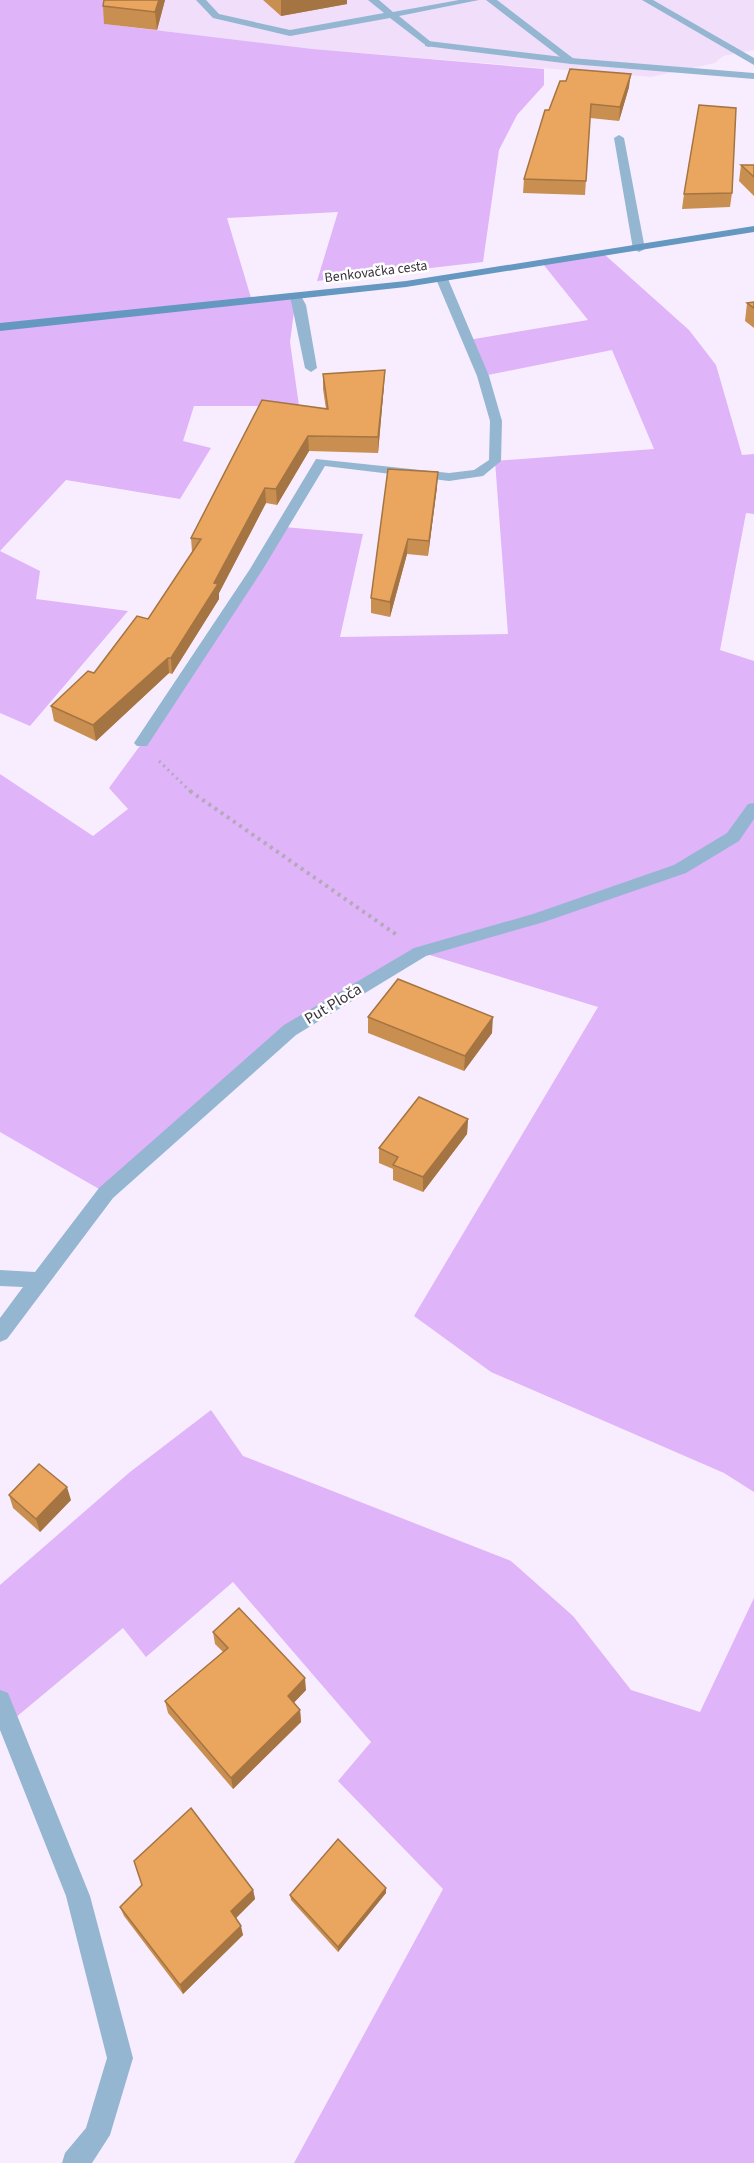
<svg xmlns="http://www.w3.org/2000/svg" width="754" height="2163" viewBox="0 0 754 2163" font-family="'Source Sans 3',sans-serif">
<style>
.built{fill:#f0defb}
.green{fill:#dfb4f9}
.lines{fill:none;stroke-linecap:round;stroke-linejoin:round}
.path-far1{stroke:#b3a9b9;stroke-width:3;stroke-dasharray:2 4;stroke-linecap:butt}
.path{stroke:#b3a9b9;stroke-width:4;stroke-dasharray:3 4.5;stroke-linecap:butt}
.service{fill:#94b6d1;fill-rule:evenodd}
.minor{fill:#94b6d1;fill-rule:evenodd}
.secondary{fill:#6598c0;fill-rule:evenodd}
.wall{fill:#c98f51}
.shaded-wall{fill:#a47442}
.building{fill:#eaa65e;stroke:#a47442;stroke-width:1.5}
.labels{text-anchor:middle;dominant-baseline:central;stroke-width:5;stroke-linejoin:round;paint-order:stroke}
.far-street-label{font-size:14px;fill:#3a323e;stroke:#fff}
.street-label{font-size:16px;fill:#3a323e;stroke:#fff}
</style>
<rect width="100%" height="100%" fill="#f8edff"/>
<path class="built" d="M 110,0 L 754,0 L 754,50 L 723,56 L 715,63 L 651,77 L 313,49 L 105,24 Z"/>
<path class="green" d="M 0,0 L 110,0 L 105,24 L 313,49 L 544,69 L 544,85 L 517,115 L 499,150 L 483,262 L 317,281 L 338,212 L 227,218 L 252,301 L 296,296 L 290,342 L 299,406 L 194,406 L 183,441 L 211,448 L 180,499 L 66,480 L 0,551 L 40,571 L 36,599 L 128,611 L 30,726 L 0,713 Z
M 604,254 L 689,330 L 716,365 L 742,455 L 754,454 L 754,514 L 746,513 L 720,650 L 754,661 L 754,1492 L 724,1473 L 491,1372 L 414,1316 L 598,1007 L 420,952 L 290,1030 L 106,1193 L 0,1132 L 0,774 L 93,836 L 128,809 L 109,788 L 142,743 L 284,527 L 363,534 L 340,637 L 508,634 L 495,461 L 654,449 L 612,350 L 483,376 L 468,340 L 588,320 L 543,264 Z
M 211,1410 L 243,1456 L 511,1561 L 573,1616 L 631,1690 L 700,1712 L 754,1598 L 754,2163 L 294,2163 L 443,1889 L 338,1781 L 371,1742 L 233,1582 L 146,1657 L 123,1628 L 9,1723 L 0,1716 L 0,1585 L 130,1472 Z"/>
<g class="lines">
<path class="path-far1" d="M 159,761 L 192,793"/>
<path class="path" d="M 190,791 L 397,935"/>
<path class="service" d="M 196,0 L 206,0 L 219,14 L 290,30 L 384,13 L 368,0 L 379,0 L 393,12 L 459,0 L 479,0 L 399,16 L 431,42 L 431,46 L 428,47 L 390,18 L 290,36 L 213,18 Z
M 486,0 L 497,0 L 574,59 L 574,63 L 568,63 Z
M 642,0 L 653,0 L 754,58 L 754,65 Z
M 296,293 L 300,294 L 306,305 L 317,368 L 311,372 L 305,368 L 290,296 Z"/>
<path class="minor" d="M 428,41 L 571,58 L 754,73 L 754,79 L 571,64 L 425,46 L 425,42 Z
M 619,135 L 624,138 L 645,249 L 639,252 L 633,249 L 614,138 Z
M 442,276 L 448,279 L 489,376 L 502,421 L 501,461 L 483,476 L 449,481 L 325,466 L 263,569 L 147,746 L 137,746 L 134,743 L 250,569 L 316,459 L 449,473 L 474,470 L 489,460 L 490,421 L 477,376 L 436,279 Z
M 754,803 L 754,819 L 739,841 L 686,873 L 544,922 L 426,956 L 296,1035 L 113,1198 L 7,1339 L 0,1342 L 0,1318 L 23,1287 L 0,1286 L 0,1270 L 35,1272 L 99,1188 L 284,1025 L 414,948 L 533,914 L 674,865 L 727,833 L 748,804 Z
M 0,1690 L 8,1693 L 90,1896 L 133,2058 L 110,2135 L 92,2163 L 62,2163 L 65,2153 L 86,2128 L 107,2058 L 66,1896 L 0,1730 Z"/>
<path class="secondary" d="M 754,226 L 754,232 L 406,287 L 0,331 L 0,323 L 406,281 Z"/>
</g>
<path class="wall" d="M 165,0 L 157,30 L 104,24 L 103,6 Z
M 263,0 L 347,0 L 347,4 L 281,16 Z
M 629,87 L 619,121 L 590,118 L 585,195 L 523,193 L 524,179 L 549,110 Z
M 741,165 L 754,165 L 754,196 L 739,181 Z
M 732,193 L 730,207 L 682,209 L 684,194 Z
M 754,302 L 754,328 L 745,321 L 747,303 Z
M 323,374 L 384,385 L 378,453 L 309,451 L 277,505 L 266,503 L 219,593 L 219,599 L 172,674 L 169,673 L 96,741 L 54,721 L 51,706 L 94,673 L 148,619 L 192,552 L 191,538 L 326,409 L 323,389 Z
M 437,487 L 428,556 L 407,554 L 390,617 L 371,613 L 371,598 Z
M 368,1017 L 492,1033 L 464,1071 L 368,1033 Z
M 468,1119 L 467,1134 L 423,1192 L 393,1180 L 393,1169 L 379,1163 L 379,1148 Z
M 9,1495 L 71,1500 L 40,1532 L 13,1508 Z
M 213,1632 L 306,1690 L 293,1703 L 300,1710 L 301,1722 L 233,1789 L 168,1713 L 165,1701 L 223,1652 L 215,1644 Z
M 253,1890 L 255,1899 L 236,1918 L 243,1935 L 183,1994 L 124,1916 L 120,1907 Z
M 386,1893 L 338,1952 L 291,1900 L 290,1895 Z"/>
<path class="shaded-wall" d="M 159,0 L 165,0 L 157,30 L 155,12 Z
M 281,0 L 347,0 L 347,4 L 281,16 Z
M 631,74 L 629,87 L 619,121 L 620,107 Z
M 385,370 L 384,385 L 378,453 L 378,437 Z
M 308,436 L 309,451 L 277,505 L 276,489 Z
M 438,472 L 437,487 L 428,556 L 429,541 Z
M 265,488 L 266,503 L 219,593 L 219,599 L 172,674 L 171,658 L 214,583 Z
M 408,539 L 407,554 L 390,617 L 390,602 Z
M 168,658 L 169,673 L 96,741 L 93,725 Z
M 493,1017 L 492,1033 L 464,1071 L 465,1056 Z
M 468,1119 L 467,1134 L 423,1192 L 423,1177 Z
M 67,1487 L 71,1500 L 40,1532 L 36,1519 Z
M 305,1678 L 306,1690 L 289,1708 L 288,1696 Z
M 300,1710 L 301,1722 L 233,1789 L 231,1778 Z
M 386,1888 L 386,1893 L 338,1952 L 338,1947 Z
M 253,1890 L 255,1899 L 233,1921 L 231,1911 Z
M 241,1926 L 243,1935 L 183,1994 L 180,1985 Z"/>
<path class="building" d="M 104,0 L 159,0 L 155,12 L 103,6 Z
M 570,69 L 631,74 L 620,107 L 591,104 L 586,181 L 524,179 L 545,110 L 549,110 L 560,81 L 566,81 Z
M 699,105 L 736,108 L 732,193 L 684,194 Z
M 741,165 L 754,165 L 754,177 Z
M 754,302 L 754,308 L 747,303 Z
M 385,370 L 378,437 L 308,436 L 276,489 L 265,488 L 214,583 L 218,584 L 171,658 L 168,658 L 93,725 L 51,706 L 88,671 L 94,673 L 137,616 L 148,619 L 201,539 L 191,538 L 262,400 L 328,409 L 323,374 Z
M 388,469 L 438,472 L 429,541 L 408,539 L 390,602 L 371,598 Z
M 398,979 L 493,1017 L 465,1056 L 368,1017 Z
M 419,1097 L 468,1119 L 423,1177 L 393,1165 L 398,1157 L 379,1148 Z
M 39,1464 L 67,1487 L 36,1519 L 9,1495 Z
M 239,1608 L 305,1678 L 288,1696 L 300,1710 L 231,1778 L 165,1701 L 228,1648 L 213,1632 Z
M 191,1808 L 253,1890 L 231,1911 L 241,1926 L 180,1985 L 120,1907 L 142,1885 L 134,1861 Z
M 338,1839 L 386,1888 L 338,1947 L 290,1895 Z"/>
<g class="labels">
<g class="far-street-label">
<text transform="translate(376 272) rotate(-7)">Benkovačka cesta</text>
</g>
<g class="street-label">
<text transform="translate(333 1004) rotate(-31)">Put Ploča</text>
</g>
</g>
</svg>
